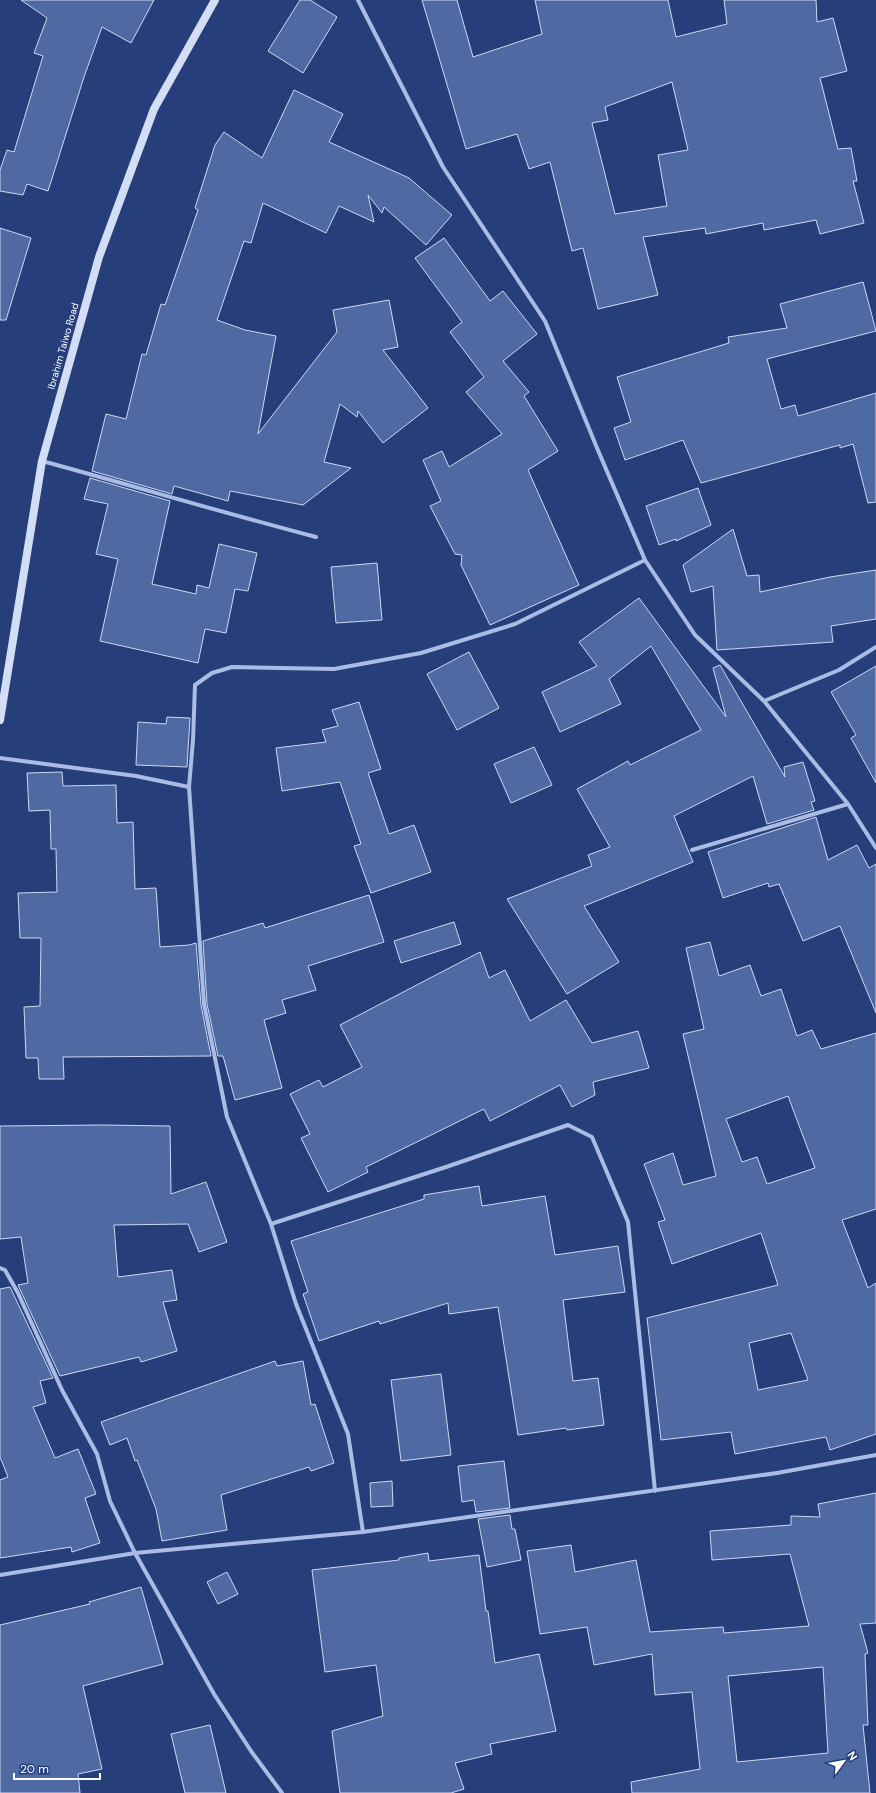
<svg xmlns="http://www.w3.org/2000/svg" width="876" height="1793" viewBox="0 0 876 1793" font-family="'DM Sans',sans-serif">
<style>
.building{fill:#4f69a3;stroke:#cdd9f3;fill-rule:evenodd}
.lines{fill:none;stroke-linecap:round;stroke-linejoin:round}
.street{stroke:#aabce4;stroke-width:4}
.secondary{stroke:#d3ddf4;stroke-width:8}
.labels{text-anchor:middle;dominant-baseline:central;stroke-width:3;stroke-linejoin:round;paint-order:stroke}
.street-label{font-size:10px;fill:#fff;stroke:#263f7b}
</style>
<rect width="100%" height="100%" fill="#263f7b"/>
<path class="building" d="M 21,0 L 154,0 L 131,43 L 102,27 L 84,77 L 48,191 L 27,184 L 23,195 L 0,191 L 0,170 L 7,150 L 14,152 L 43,56 L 34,53 L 47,18 Z
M 300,0 L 310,0 L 337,17 L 303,73 L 268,51 Z
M 422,0 L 457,0 L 473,57 L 542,34 L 535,0 L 668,0 L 676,37 L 727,24 L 724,0 L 816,0 L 817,22 L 833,18 L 847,71 L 820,78 L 838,149 L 851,148 L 857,181 L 853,181 L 864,223 L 820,234 L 816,220 L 764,230 L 763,223 L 706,234 L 705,228 L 643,237 L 658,295 L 598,309 L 583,248 L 572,251 L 550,162 L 529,169 L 517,134 L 466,149 ZM 672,82 L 688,150 L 658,155 L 667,206 L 615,214 L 592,123 L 608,120 L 605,107 Z
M 294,90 L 343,114 L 329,142 L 409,178 L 452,215 L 426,245 L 384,207 L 382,213 L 368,195 L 374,222 L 339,206 L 326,233 L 263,203 L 251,243 L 244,241 L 217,320 L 245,330 L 276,336 L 258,434 L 337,332 L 333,310 L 389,300 L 398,347 L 383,350 L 428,408 L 383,443 L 358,411 L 357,417 L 340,404 L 324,462 L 351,468 L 303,505 L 230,491 L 228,501 L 174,486 L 172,494 L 92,471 L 106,414 L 126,419 L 142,354 L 146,355 L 161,304 L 165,305 L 198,210 L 195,208 L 215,145 L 224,132 L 262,158 Z
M 0,228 L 31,238 L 6,320 L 0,320 Z
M 444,238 L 490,301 L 503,291 L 537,334 L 503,361 L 529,392 L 524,396 L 558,451 L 528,470 L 579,585 L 490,625 L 461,565 L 462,555 L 455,554 L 430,506 L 441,501 L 423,460 L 442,451 L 449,467 L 502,434 L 466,392 L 484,377 L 450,332 L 462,322 L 415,258 Z
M 863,282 L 876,331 L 767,359 L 781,409 L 795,405 L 798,416 L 876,393 L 876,502 L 868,503 L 853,444 L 840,448 L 840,445 L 701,483 L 683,440 L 625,460 L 614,428 L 631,422 L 617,377 L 729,343 L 728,337 L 787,328 L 780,304 Z
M 90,478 L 170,501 L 152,584 L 196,594 L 197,585 L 209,588 L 219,544 L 257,553 L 248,591 L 235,589 L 226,633 L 205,629 L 198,663 L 100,641 L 118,559 L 96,554 L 108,504 L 84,499 Z
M 698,488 L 711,525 L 676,541 L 676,539 L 659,545 L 646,506 Z
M 733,529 L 747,576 L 759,575 L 760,592 L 830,577 L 876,570 L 876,619 L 831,626 L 833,642 L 717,650 L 713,586 L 691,592 L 683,565 Z
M 377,563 L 382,620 L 336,623 L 331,567 Z
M 639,598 L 726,717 L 713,668 L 720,665 L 785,777 L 784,767 L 803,762 L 815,801 L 811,802 L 814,810 L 767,824 L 753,776 L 674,816 L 693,862 L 584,906 L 619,962 L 567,994 L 507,899 L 592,866 L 588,855 L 610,847 L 577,789 L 628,761 L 630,765 L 701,730 L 651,646 L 609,679 L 621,704 L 560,732 L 542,692 L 597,666 L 579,642 Z
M 469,652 L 499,708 L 457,730 L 427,674 Z
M 876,666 L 876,783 L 851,738 L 856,735 L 831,692 Z
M 359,702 L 381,769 L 368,773 L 389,834 L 414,825 L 431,872 L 371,893 L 354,846 L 361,844 L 340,782 L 282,791 L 276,748 L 326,742 L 322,730 L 338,726 L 332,710 Z
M 167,717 L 190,718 L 187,767 L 136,765 L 138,722 L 166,724 Z
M 534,747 L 552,785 L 511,803 L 494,764 Z
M 62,772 L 63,786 L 116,785 L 117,823 L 133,822 L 135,889 L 156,888 L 160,947 L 189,945 L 196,943 L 201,1005 L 211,1056 L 63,1057 L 64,1079 L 39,1079 L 38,1058 L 26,1058 L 24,1007 L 40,1006 L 41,938 L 20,938 L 18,893 L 57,892 L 56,849 L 51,849 L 50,810 L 29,811 L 27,773 Z
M 816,817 L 828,860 L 857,845 L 869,868 L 876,864 L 876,1013 L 840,926 L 803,941 L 779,884 L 769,887 L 768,883 L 723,898 L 708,852 Z
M 369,895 L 384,942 L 308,966 L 316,990 L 282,1000 L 286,1013 L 264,1020 L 282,1088 L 235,1100 L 223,1056 L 218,1056 L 207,1004 L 203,941 L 263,923 L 265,928 Z
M 454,922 L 461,944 L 401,963 L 394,941 Z
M 710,942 L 719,976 L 750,965 L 761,996 L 781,989 L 797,1036 L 812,1030 L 821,1049 L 876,1033 L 876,1209 L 842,1220 L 868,1288 L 876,1283 L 876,1434 L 830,1450 L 826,1437 L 735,1454 L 731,1432 L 661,1440 L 647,1318 L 778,1285 L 761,1233 L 672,1264 L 658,1222 L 665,1220 L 644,1164 L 673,1153 L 683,1185 L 716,1176 L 683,1034 L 704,1029 L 686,948 ZM 788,1096 L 815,1168 L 767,1184 L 757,1157 L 742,1162 L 726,1119 ZM 791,1333 L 808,1380 L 758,1390 L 749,1343 Z
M 480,952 L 489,978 L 505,970 L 530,1021 L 566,1000 L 592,1043 L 638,1031 L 649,1068 L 593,1082 L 595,1095 L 572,1107 L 560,1085 L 490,1121 L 484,1109 L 366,1167 L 368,1172 L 328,1192 L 301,1138 L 310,1134 L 290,1094 L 319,1080 L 323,1087 L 362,1067 L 340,1025 Z
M 103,1125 L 170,1126 L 171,1194 L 206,1182 L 227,1242 L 199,1252 L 188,1224 L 114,1225 L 118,1277 L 172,1270 L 177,1300 L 163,1302 L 177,1351 L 141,1362 L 139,1357 L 60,1376 L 18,1285 L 28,1283 L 21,1237 L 0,1239 L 0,1126 Z
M 479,1186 L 482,1206 L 545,1196 L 555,1255 L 618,1246 L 625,1292 L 563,1300 L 573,1381 L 598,1378 L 604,1425 L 567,1430 L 566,1428 L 518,1435 L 498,1307 L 449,1314 L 448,1303 L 380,1324 L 379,1321 L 319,1341 L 303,1294 L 308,1292 L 291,1241 L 424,1199 L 424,1195 Z
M 10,1287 L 53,1378 L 40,1381 L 46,1403 L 33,1407 L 55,1458 L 78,1449 L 96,1494 L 85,1498 L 100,1543 L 72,1552 L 71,1547 L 0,1558 L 0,1480 L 8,1477 L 0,1457 L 0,1289 Z
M 275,1361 L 277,1366 L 303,1361 L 311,1405 L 315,1404 L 334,1463 L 311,1471 L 309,1467 L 221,1495 L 227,1530 L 162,1541 L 156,1509 L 137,1460 L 135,1461 L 127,1438 L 110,1445 L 101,1422 Z
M 441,1374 L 451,1455 L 401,1461 L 391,1380 Z
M 504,1461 L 510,1508 L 476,1512 L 474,1500 L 462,1502 L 458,1466 Z
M 392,1481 L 393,1506 L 371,1507 L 370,1483 Z
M 876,1493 L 876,1623 L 860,1624 L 868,1653 L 865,1654 L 868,1725 L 863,1725 L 870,1793 L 632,1793 L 631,1782 L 700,1769 L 692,1692 L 655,1695 L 652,1654 L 594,1665 L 587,1627 L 540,1634 L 527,1551 L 571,1545 L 575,1572 L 636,1560 L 650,1632 L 723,1627 L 724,1633 L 809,1626 L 790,1554 L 712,1560 L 710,1531 L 791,1525 L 791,1516 L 820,1517 L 818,1504 ZM 823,1667 L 828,1753 L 737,1762 L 728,1676 Z
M 510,1515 L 512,1529 L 515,1529 L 521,1560 L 487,1567 L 478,1519 Z
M 428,1553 L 429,1561 L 479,1555 L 486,1611 L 488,1611 L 495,1663 L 539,1654 L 556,1731 L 490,1744 L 492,1754 L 455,1763 L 464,1789 L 451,1793 L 340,1793 L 332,1731 L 383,1716 L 376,1665 L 325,1672 L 312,1570 L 399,1560 L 399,1558 Z
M 227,1572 L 238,1594 L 218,1604 L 207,1582 Z
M 141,1587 L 163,1664 L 83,1686 L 102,1769 L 78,1774 L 80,1793 L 0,1793 L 0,1625 L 90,1604 L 89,1602 Z
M 210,1725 L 226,1793 L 185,1793 L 171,1734 Z"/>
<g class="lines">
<path class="street" d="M 358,0 L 443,167 L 545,321 L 597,448 L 645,560 L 695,635 L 764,701 L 848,804 L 876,848
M 42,461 C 134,486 224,513 316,537
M 764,701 L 839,670 L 876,647
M 0,758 L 136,776 L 189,787 L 204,1004 L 227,1117 L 271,1224 L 296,1304 L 348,1434 L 363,1532
M 189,787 L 193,740 L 195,685 L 212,673 L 232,667 L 334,669 L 421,653 L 515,624 L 645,560
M 692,850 L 848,804
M 271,1224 L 449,1166 L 568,1125 L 592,1137 L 628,1222 L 655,1491
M 0,1268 L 5,1270 L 18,1293 L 62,1390 L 97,1454 L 110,1501 L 135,1553 L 214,1694 L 251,1751 L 282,1793
M 0,1575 L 135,1553 L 363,1532 L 777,1473 L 876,1455"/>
<path class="secondary" d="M 0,720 L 42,461 L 99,257 L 154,109 L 215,0"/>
</g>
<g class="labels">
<g class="street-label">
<text transform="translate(63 346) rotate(-74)">Ibrahim Taiwo Road</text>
</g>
</g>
<g transform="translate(844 1761) rotate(58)" stroke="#263f7b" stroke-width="3" paint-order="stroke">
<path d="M0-3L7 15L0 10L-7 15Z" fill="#ffffff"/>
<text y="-6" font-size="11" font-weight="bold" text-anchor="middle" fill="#ffffff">N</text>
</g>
<path d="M14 1773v6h86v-6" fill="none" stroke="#ffffff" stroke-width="2"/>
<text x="20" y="1773" font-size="12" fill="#ffffff" stroke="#263f7b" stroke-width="3" paint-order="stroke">20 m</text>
</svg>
